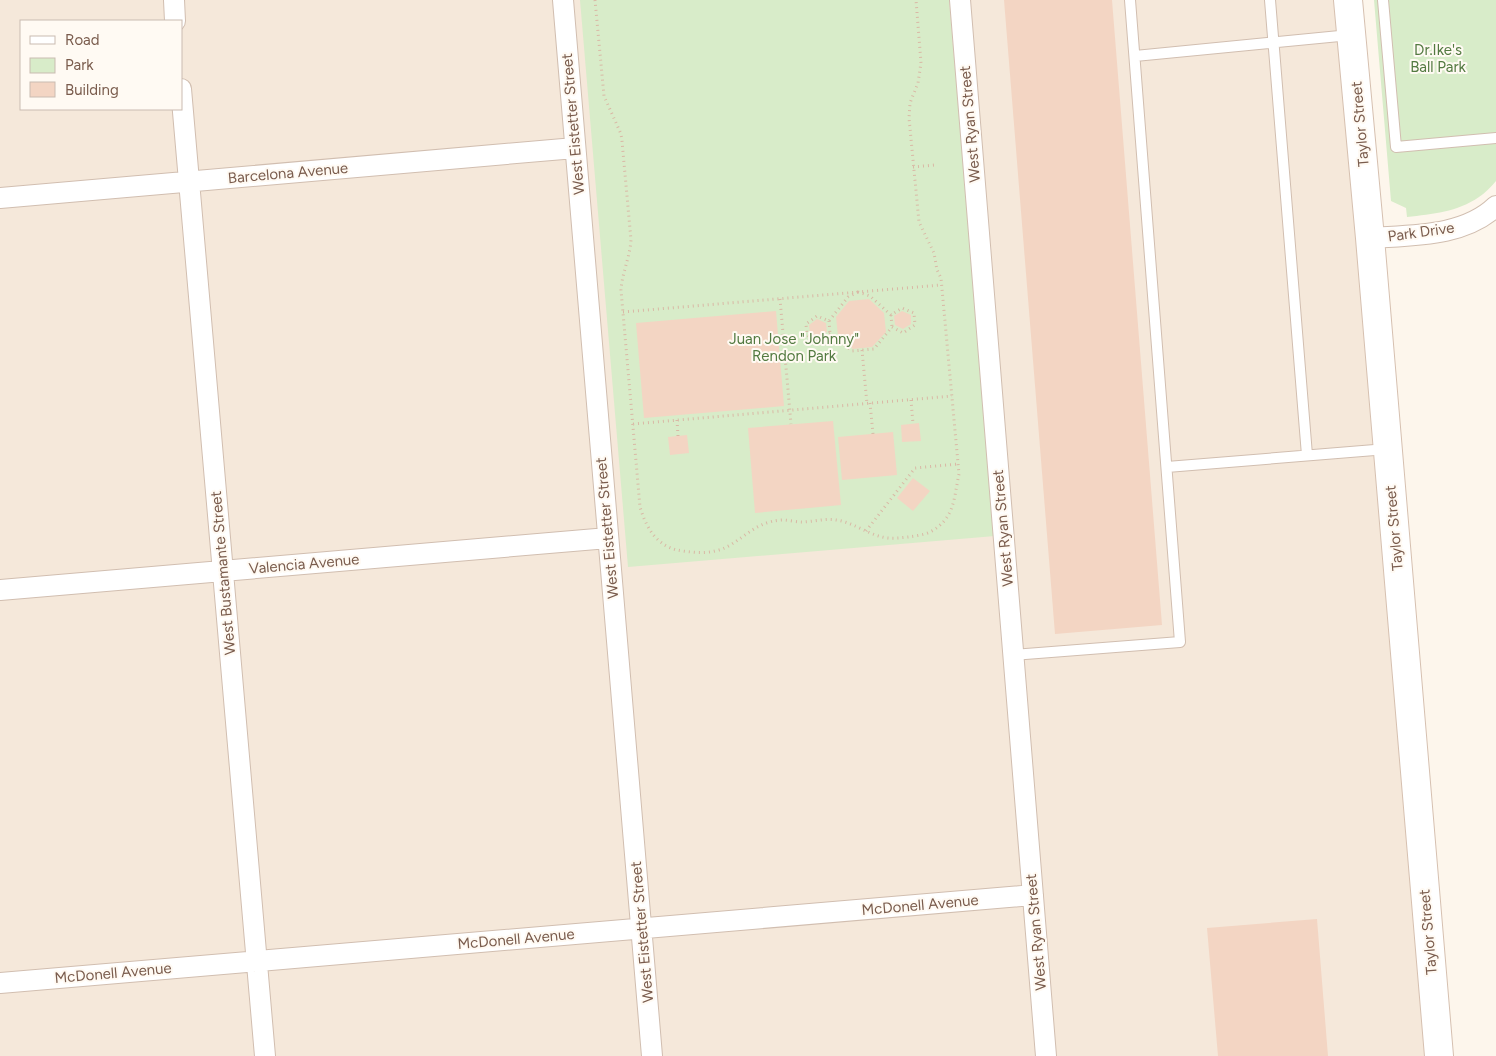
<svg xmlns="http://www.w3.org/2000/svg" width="1496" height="1056" viewBox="0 0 1496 1056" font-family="Figtree,sans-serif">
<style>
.residential{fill:#f5e8da;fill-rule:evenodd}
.green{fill:#d8ecc9}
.building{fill:#f3d5c3}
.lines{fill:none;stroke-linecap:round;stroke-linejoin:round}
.lane-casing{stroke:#d1beb0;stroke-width:12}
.street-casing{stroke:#d1beb0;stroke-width:22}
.secondary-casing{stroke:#d6c0b0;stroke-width:30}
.path{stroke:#d9b8a5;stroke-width:3;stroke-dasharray:1 4;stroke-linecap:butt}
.lane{stroke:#fff;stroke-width:10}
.street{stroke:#fff;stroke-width:20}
.secondary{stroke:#fff;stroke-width:28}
.labels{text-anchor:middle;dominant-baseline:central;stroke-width:4;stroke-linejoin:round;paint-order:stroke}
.park-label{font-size:15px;fill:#537a41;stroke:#fffaf3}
.street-label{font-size:15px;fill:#7a5c4d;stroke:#fffaf3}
</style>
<rect width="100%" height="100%" fill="#fdf6ec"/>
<path class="residential" d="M 0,0 L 1348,0 L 1439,1056 L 0,1056 ZM 21,21 L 181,21 L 181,109 L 21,109 Z"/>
<path class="green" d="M 580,0 L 949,0 L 995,536 L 628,567 Z
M 1374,0 L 1496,0 L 1496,181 C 1491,187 1485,193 1479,197 C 1457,212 1433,214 1407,217 L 1406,208 L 1391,201 Z"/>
<path class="building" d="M 1004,0 L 1112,0 L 1162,625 L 1055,634 Z
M 869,299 L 884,313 L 886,332 L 872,347 L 853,349 L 838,336 L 836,317 L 849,301 Z
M 776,311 L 784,406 L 644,418 L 636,323 Z
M 902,311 L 911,315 L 911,324 L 903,329 L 895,325 L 894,316 Z
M 817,319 L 826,323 L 827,332 L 819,337 L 810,334 L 809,325 Z
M 833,421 L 841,505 L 755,513 L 748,428 Z
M 919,423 L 921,441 L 902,442 L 901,425 Z
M 893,432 L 897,475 L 842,480 L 838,437 Z
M 687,435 L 689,453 L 670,455 L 668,437 Z
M 913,478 L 930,491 L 913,511 L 897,498 Z
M 1317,919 L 1328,1056 L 1218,1056 L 1207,928 Z"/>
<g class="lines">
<defs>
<path id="lane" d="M 1270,0 L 1307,455
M 1383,0 L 1396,147 L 1496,138
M 1135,56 L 1350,35
M 1167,467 L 1387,449
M 1013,655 L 1180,642 L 1130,0"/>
<path id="street" d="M 174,0 L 175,21
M 563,0 L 652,1056
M 960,0 L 1046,1056
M 181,89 L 265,1056
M 0,198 L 575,148
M 1370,238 C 1412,235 1464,237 1496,206
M 0,590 L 608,538
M 0,983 L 1033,895"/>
<path id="secondary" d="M 1348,0 L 1370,238 L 1439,1056"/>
</defs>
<use href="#lane" class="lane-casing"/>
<use href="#street" class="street-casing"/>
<use href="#secondary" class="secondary-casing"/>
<path class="path" d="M 595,0 L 604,96 L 621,134 L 622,141 L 631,240 C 630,257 622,273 621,290 L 640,507 C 646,527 656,545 677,550 C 688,552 704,554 715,551 C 740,546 751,521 783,520 C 789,520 796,522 802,522 C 813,522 825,518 836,520 C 852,522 866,533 882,537 C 890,539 899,538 908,537 C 915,536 924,535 930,532 C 955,519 954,497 959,474 L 941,278 L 937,270 L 934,253 L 919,222 L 909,118 L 910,103 L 918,83 L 921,63 L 916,0
M 913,167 L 935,165
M 858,292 L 870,296 L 891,315 L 902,308 L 914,313 L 915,325 L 903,333 L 892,327 L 874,349 L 852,351 L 830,333 L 818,341 L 807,335 L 806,324 L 817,316 L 829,321 L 848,297 Z
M 780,299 L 791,424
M 623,312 L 941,285
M 891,315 L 892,327
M 829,321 L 830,333
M 862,350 L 867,404
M 911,400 L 913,424
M 870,403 L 873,434
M 677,420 L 678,436
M 633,424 L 952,396
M 866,531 L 915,468 L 958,464"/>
<use href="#lane" class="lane"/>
<use href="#street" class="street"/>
<use href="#secondary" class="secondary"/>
</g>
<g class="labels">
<g class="park-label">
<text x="1438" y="50">Dr.Ike's<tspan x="1438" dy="17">Ball Park</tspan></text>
<text x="794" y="339">Juan Jose "Johnny"<tspan x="794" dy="17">Rendon Park</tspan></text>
</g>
<g class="street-label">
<text transform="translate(573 124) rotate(-95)">West Eistetter Street</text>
<text transform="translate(970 124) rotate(-95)">West Ryan Street</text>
<text transform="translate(1360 124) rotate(-95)">Taylor Street</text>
<text transform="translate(288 173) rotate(-5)">Barcelona Avenue</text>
<text transform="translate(1421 232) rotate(-8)">Park Drive</text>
<text transform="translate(607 528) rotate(-95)">West Eistetter Street</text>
<text transform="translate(1003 528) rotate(-95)">West Ryan Street</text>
<text transform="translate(1394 528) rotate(-95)">Taylor Street</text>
<text transform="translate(304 564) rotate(-5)">Valencia Avenue</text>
<text transform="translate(223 573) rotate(-95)">West Bustamante Street</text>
<text transform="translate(920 905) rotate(-5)">McDonell Avenue</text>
<text transform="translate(642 932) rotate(-95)">West Eistetter Street</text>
<text transform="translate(1036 932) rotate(-95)">West Ryan Street</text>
<text transform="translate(1428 932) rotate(-95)">Taylor Street</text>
<text transform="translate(516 939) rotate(-5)">McDonell Avenue</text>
<text transform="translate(113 973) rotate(-5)">McDonell Avenue</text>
</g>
</g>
<rect x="20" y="20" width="162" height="90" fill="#fffaf3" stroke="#cabbb1"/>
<rect x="30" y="36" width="25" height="8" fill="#ffffff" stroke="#cabbb1"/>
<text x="65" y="45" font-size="15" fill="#7a5c4d">Road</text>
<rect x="30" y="58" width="25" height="15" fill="#d8ecc9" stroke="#cabbb1"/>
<text x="65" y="70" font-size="15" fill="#7a5c4d">Park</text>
<rect x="30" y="82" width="25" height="15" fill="#f3d5c3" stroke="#cabbb1"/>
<text x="65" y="95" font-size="15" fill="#7a5c4d">Building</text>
</svg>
